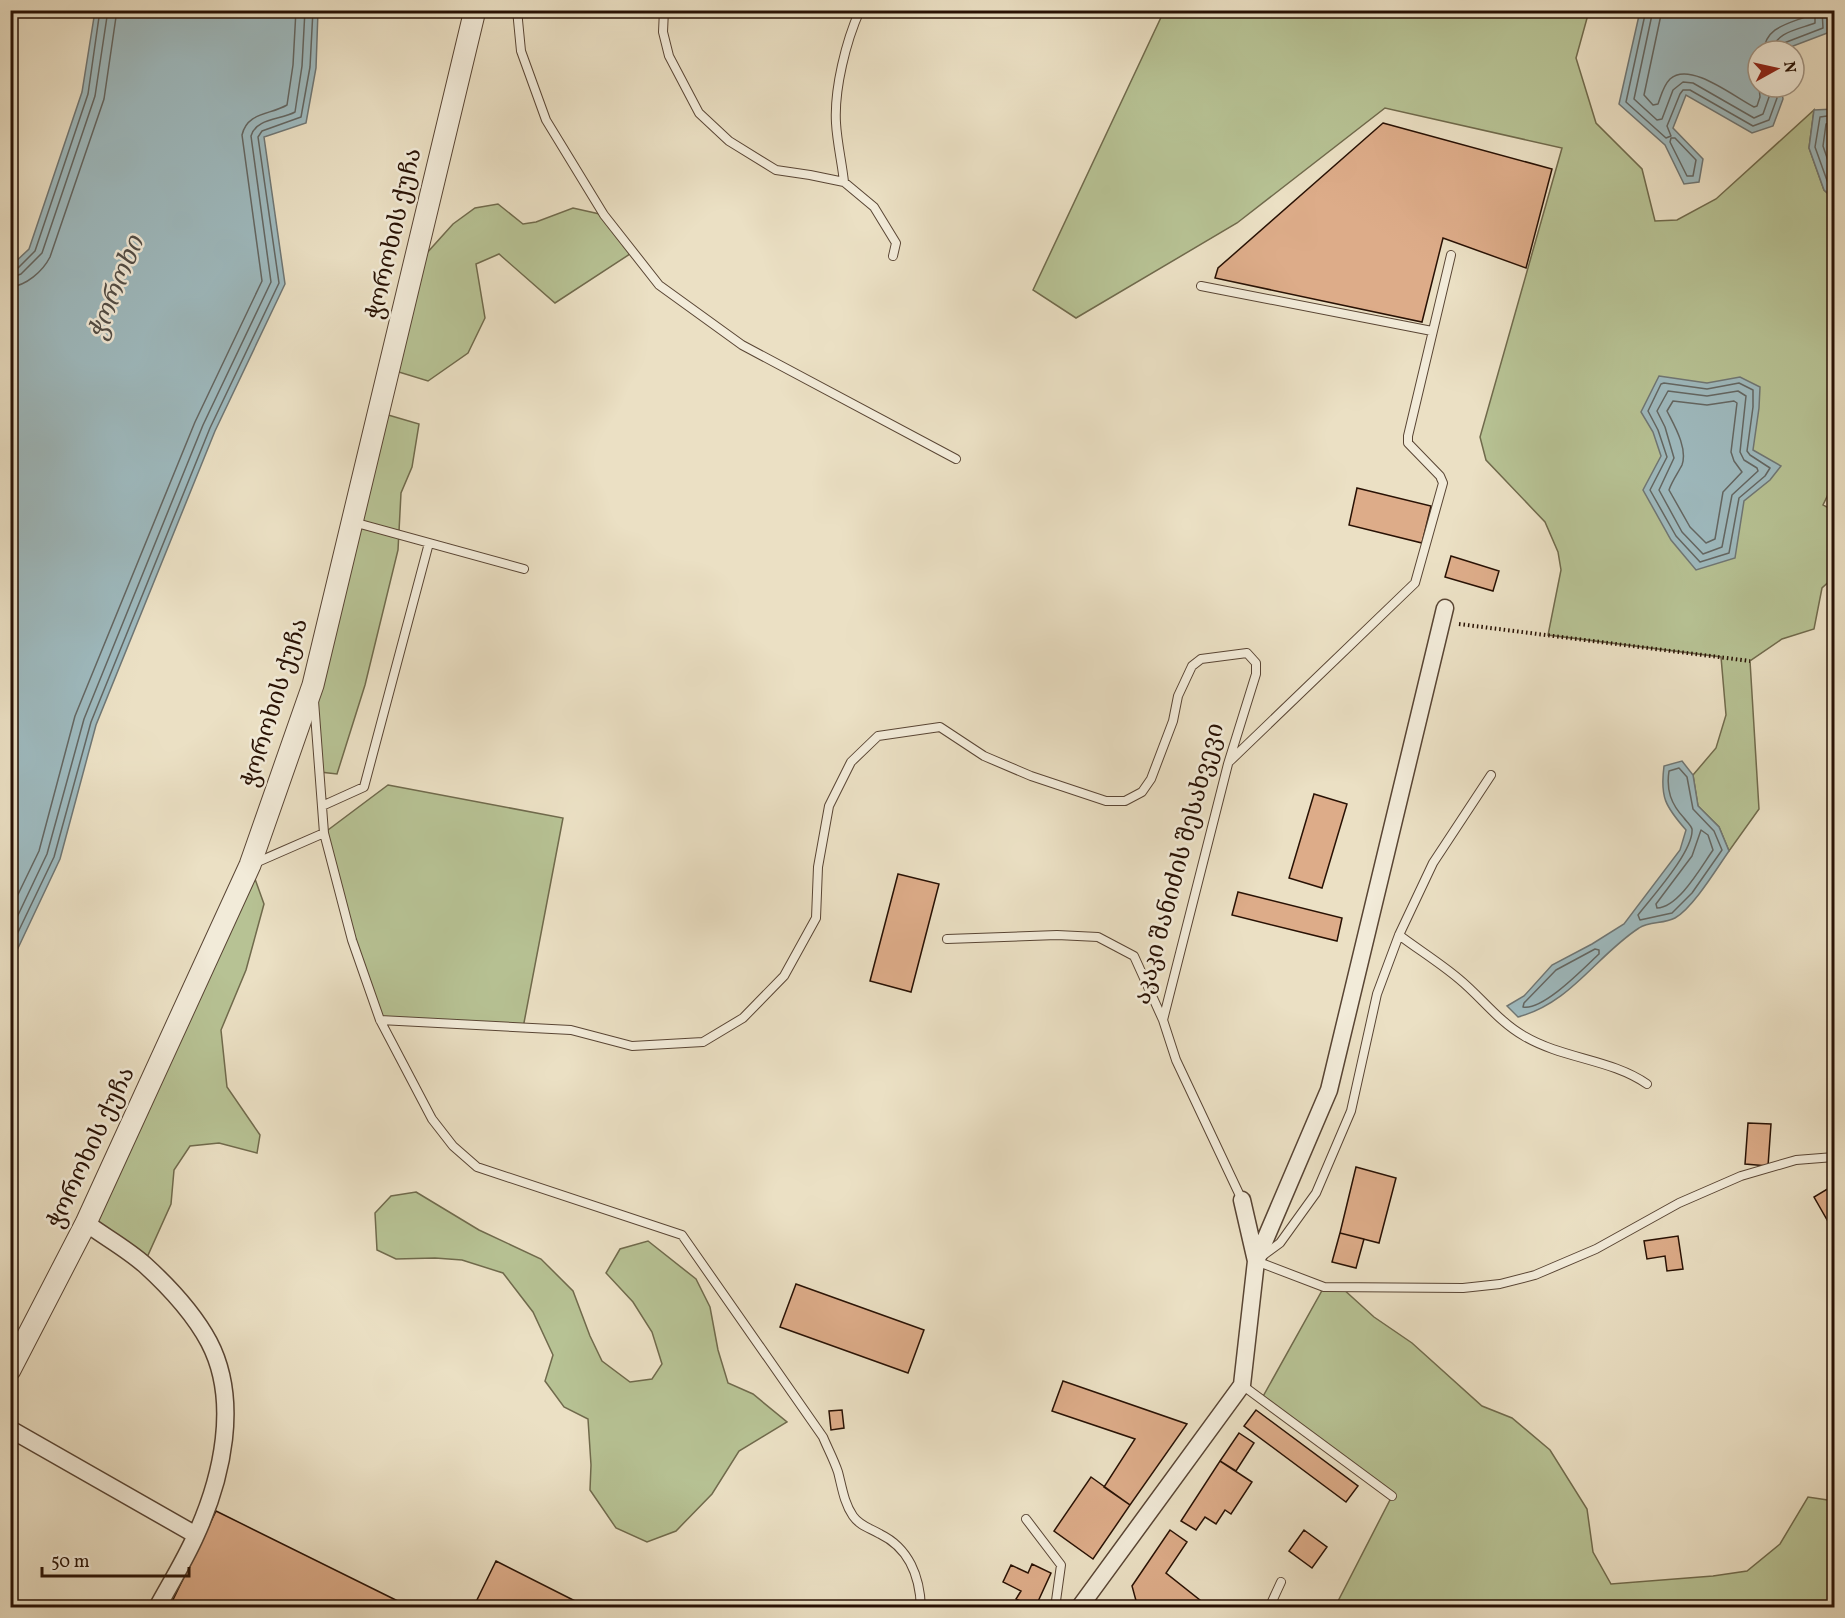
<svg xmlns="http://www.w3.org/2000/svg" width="1845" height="1618" viewBox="0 0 1845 1618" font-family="Vollkorn,'Noto Serif Georgian',serif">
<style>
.green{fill:#b7c294;stroke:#706a4c;stroke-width:1.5}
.water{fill:#9ebabf;stroke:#6f7674;stroke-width:1.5}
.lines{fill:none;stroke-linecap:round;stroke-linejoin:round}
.shore{stroke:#636662;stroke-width:1.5}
.building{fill:#ddac89;stroke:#281104;stroke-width:1.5}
.service-casing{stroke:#594534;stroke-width:10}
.minor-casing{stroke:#594534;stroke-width:19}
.tertiary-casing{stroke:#594534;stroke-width:23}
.path{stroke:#281104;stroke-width:4;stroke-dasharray:1.5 3;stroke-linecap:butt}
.service{stroke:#f2ebd9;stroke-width:8}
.minor{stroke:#f2ebd9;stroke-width:16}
.tertiary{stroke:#f2ebd9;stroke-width:21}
.labels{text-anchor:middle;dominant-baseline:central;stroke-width:5;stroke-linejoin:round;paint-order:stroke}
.street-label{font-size:24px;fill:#281104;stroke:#f2ebd9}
.water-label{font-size:26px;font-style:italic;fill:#514c45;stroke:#f2ebd9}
</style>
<rect width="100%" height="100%" fill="#ebe0c4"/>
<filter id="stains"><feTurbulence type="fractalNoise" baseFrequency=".00333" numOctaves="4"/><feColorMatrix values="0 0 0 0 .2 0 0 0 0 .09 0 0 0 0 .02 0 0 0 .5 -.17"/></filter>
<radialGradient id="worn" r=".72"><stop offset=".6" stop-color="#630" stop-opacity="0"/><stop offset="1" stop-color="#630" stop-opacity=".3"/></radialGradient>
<path class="green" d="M 1164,11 L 1589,11 L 1576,58 L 1596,123 L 1642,169 L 1655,221 L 1677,220 L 1716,199 L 1814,110 L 1809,148 L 1824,190 L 1834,199 L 1834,482 L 1823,505 L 1834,511 L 1834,577 L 1822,588 L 1814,629 L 1782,639 L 1750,661 L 1759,809 L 1729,851 L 1719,827 L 1698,806 L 1693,775 L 1716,748 L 1726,715 L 1721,657 L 1548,635 L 1561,570 L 1558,552 L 1545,522 L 1486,460 L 1480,437 L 1562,148 L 1385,108 L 1237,223 L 1076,318 L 1033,290 Z
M 498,204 L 523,224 L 536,222 L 573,208 L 604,215 L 633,252 L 555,303 L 499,254 L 476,264 L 485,318 L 468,353 L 428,381 L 389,369 L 426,254 L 453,224 L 475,208 Z
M 378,412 L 419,424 L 412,467 L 401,493 L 398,550 L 365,685 L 337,774 L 320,772 L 313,685 Z
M 388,785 L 563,818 L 523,1028 L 380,1020 L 352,940 L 324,833 Z
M 250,865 L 264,904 L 246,970 L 221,1030 L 227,1087 L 260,1135 L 257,1153 L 219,1143 L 190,1146 L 174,1170 L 171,1204 L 144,1264 L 86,1223 Z
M 416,1192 L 479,1230 L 541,1259 L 573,1291 L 590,1336 L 602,1361 L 630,1382 L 652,1379 L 662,1364 L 652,1332 L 633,1302 L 606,1273 L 620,1249 L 648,1241 L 696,1279 L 710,1307 L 718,1350 L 728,1383 L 753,1394 L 787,1422 L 739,1451 L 712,1494 L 676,1531 L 647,1542 L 616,1528 L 590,1490 L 591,1465 L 588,1419 L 564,1407 L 545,1381 L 553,1355 L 533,1312 L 503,1273 L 462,1260 L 435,1258 L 396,1259 L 377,1250 L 375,1213 L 391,1196 Z
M 1324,1287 L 1342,1288 L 1374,1317 L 1412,1343 L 1482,1406 L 1512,1418 L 1550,1450 L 1587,1509 L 1593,1552 L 1611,1584 L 1713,1576 L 1747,1571 L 1780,1544 L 1808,1497 L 1834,1501 L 1834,1607 L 1335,1607 L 1392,1496 L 1261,1400 Z"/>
<path class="water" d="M 95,11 L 318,11 L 316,68 L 306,123 L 264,137 L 285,284 L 215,431 L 96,725 L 60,859 L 11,963 L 11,266 L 29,249 L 82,92 Z
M 1640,11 L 1828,11 L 1830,32 L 1780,51 L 1758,51 L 1758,87 L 1781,87 L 1783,99 L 1773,126 L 1752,133 L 1686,95 L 1673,128 L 1703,159 L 1699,182 L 1684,184 L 1665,145 L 1619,104 Z
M 1834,109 L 1834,199 L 1824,190 L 1809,148 L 1814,110 Z
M 1659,376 L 1707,383 L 1740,377 L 1760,387 L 1759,408 L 1753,450 L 1781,466 L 1770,480 L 1744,501 L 1735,558 L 1696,570 L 1671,540 L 1643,490 L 1661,456 L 1653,432 L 1641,412 Z
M 1682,761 L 1693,775 L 1698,806 L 1719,827 L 1729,851 C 1717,868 1693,908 1675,918 C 1664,924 1649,921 1639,928 C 1596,956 1571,1003 1518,1017 L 1507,1006 L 1524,996 L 1552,965 L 1592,944 L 1624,924 L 1680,850 L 1686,830 C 1665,806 1660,797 1664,766 Z"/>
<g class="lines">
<path class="shore" d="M 1646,10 L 1626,102 L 1666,138 L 1671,136 L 1667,126 L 1680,94 L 1683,90 L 1690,90 L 1753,126 L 1769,120 L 1777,98 L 1776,87
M 1653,10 L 1634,99 L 1657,120 L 1662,119 L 1673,90 L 1683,82 L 1693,83 L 1754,118 L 1763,114 L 1769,97 L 1768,87
M 1662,10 L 1644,95 L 1653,105 L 1658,104 C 1661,96 1663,86 1670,79 C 1690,61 1734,97 1754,107 L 1757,106 L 1760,97 L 1759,87
M 1764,51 C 1765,28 1787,24 1805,17 L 1806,10
M 1773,51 C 1774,32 1800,29 1815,23 L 1815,10
M 1780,51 L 1784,43 L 1823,28 L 1822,10
M 1834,115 L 1820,117 L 1815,147 L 1829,186 L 1834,191
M 1834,122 L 1826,124 L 1823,146 L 1834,178
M 1671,138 L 1675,138 L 1696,160 L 1693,176 L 1687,176 L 1670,142 Z
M 10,270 L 17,269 L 35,251 L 88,94 L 100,10
M 10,278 L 21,274 L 42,253 L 95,96 L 108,10
M 10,287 C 26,286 43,271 50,257 L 104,99 L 117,10
M 1664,383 L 1707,389 L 1739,383 L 1753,390 L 1753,407 L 1747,451 L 1750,455 L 1770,468 L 1765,476 L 1739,498 L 1729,553 L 1700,562 L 1676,536 L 1650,490 L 1667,457 L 1658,430 L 1648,411 L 1661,384 Z
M 1668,391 L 1707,396 L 1738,391 L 1746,396 L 1740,452 L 1744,460 L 1757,468 L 1758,471 L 1732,495 L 1722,547 L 1703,554 L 1682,532 L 1659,490 L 1674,458 L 1665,427 L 1657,411 Z
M 1673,401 L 1707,405 L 1734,401 L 1737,403 L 1731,452 L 1734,461 L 1742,472 L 1723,492 L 1715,539 L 1706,543 L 1690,527 L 1669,490 C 1672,481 1678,473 1682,465 C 1688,448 1674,425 1667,411 Z
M 1679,768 L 1687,777 L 1693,809 L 1714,831 L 1722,850 L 1692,893 L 1672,913 L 1640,920 L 1638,915 C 1651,898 1694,851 1692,829 C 1691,825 1686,821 1684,818 C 1671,804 1666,790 1669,771 Z
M 1701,830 L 1708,835 L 1713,850 C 1701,867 1679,907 1657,908 L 1656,904 L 1692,856 Z
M 10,911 L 39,851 L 75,716 L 195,422 L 262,281 L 242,135 C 247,112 270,115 287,105 L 293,65 L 296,10
M 10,932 L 47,854 L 84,719 L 203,425 L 271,282 L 251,136 C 256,118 281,120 295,112 L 302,66 L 305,10
M 10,949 L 54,857 L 91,722 L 210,428 L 279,283 L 258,137 L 262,131 L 301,117 L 310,67 L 313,10
M 1595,949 L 1599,950 L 1599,954 C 1584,968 1543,1011 1523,1007 L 1524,1003 L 1556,970 Z"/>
</g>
<path class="building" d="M 603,10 L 634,10 L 633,16 Z
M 1383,123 L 1552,169 L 1526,268 L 1443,238 L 1422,322 L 1215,278 L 1218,268 Z
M 1357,488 L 1431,506 L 1422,543 L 1349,525 Z
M 1451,556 L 1499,571 L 1493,591 L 1445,577 Z
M 1314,794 L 1347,804 L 1322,888 L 1289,878 Z
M 898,874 L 939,884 L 911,992 L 870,981 Z
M 1238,892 L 1342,918 L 1337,941 L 1232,915 Z
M 1748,1123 L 1771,1124 L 1768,1166 L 1745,1164 Z
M 1356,1167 L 1396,1178 L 1379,1243 L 1340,1233 Z
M 1834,1185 L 1834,1232 L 1814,1197 Z
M 1340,1233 L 1364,1239 L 1356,1268 L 1332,1262 Z
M 1678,1236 L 1683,1269 L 1667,1271 L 1665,1256 L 1647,1259 L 1644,1241 Z
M 796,1284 L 924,1330 L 908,1373 L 780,1327 Z
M 1063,1381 L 1187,1424 L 1130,1505 L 1104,1487 L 1135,1439 L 1052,1411 Z
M 842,1410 L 844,1428 L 831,1430 L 829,1411 Z
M 1256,1410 L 1358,1486 L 1346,1502 L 1244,1426 Z
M 1239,1433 L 1254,1443 L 1236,1471 L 1220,1461 Z
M 1220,1461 L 1252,1482 L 1231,1514 L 1225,1510 L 1216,1524 L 1205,1517 L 1196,1530 L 1181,1521 Z
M 1091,1477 L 1130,1505 L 1093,1559 L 1054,1531 Z
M 216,1511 L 412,1608 L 169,1608 Z
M 1170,1530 L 1187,1542 L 1166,1573 L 1210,1608 L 1138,1608 L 1132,1586 Z
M 1304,1530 L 1327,1547 L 1312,1568 L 1289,1551 Z
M 496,1561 L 589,1608 L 473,1608 Z
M 1032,1564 L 1051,1573 L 1035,1608 L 1016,1599 L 1021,1591 L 1003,1582 L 1011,1565 L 1028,1573 Z"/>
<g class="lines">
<defs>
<path id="service" d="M 517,10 L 521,51 L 546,120 L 604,215 L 659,285 L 742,345 L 956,459
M 664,10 L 663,32 L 669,56 L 699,113 L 729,141 L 776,170 L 810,175 L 844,182 L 874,207 L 896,243 L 893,256
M 844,182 C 842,163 837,142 836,123 C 834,89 846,41 860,10
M 1201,286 L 1432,331
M 353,522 L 524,569
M 314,701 L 324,833 L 352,940 L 380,1020 L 432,1119 L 453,1146 L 477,1167 L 682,1235 L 823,1437 C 828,1449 834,1460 838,1472 C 842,1487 844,1503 853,1516 C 860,1526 870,1528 880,1534 C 909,1548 920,1577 921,1608
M 1230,761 L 1415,583 L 1443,483 L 1440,476 L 1408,443 L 1408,436 L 1451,255
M 322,806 L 364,787 L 429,543
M 253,864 L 324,833
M 1399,935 C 1419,950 1440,963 1459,979 C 1481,997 1499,1022 1524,1036 C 1563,1059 1611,1059 1647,1084
M 947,939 L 1057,935 L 1098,937 L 1134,956 L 1163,1020
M 380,1020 L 571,1030 L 632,1046 L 703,1042 L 743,1018 L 784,976 L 816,918 L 818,867 L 829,806 L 851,762 L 878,736 L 940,727 L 984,756 L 1031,776 L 1106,801 L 1125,801 L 1142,792 L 1151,779 L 1173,721 L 1178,696 L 1192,666 L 1201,659 L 1247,653 L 1256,663 L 1256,674 L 1228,764 L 1163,1020 L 1176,1060 L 1242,1200
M 1261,1257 L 1280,1243 L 1316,1193 L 1351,1111 L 1377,994 L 1399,935 L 1433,863 L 1491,775
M 1256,1261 L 1324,1287 L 1463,1288 L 1500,1284 L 1535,1275 L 1596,1249 L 1679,1203 L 1741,1176 L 1796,1160 L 1834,1157
M 1242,1385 L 1392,1496
M 1026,1519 L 1061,1565 L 1055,1608
M 1269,1608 L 1281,1582"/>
<path id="minor" d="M 86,1223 C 105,1237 127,1249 145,1265 C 168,1286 194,1314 209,1342 C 240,1401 222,1478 196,1535 C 185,1560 170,1584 157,1608
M 1256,1261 L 1329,1090 L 1445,608
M 10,1429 L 196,1535
M 1079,1608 L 1242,1385 L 1256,1261 L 1242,1200"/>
<path id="tertiary" d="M 10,1370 L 86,1223 L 250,865 L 313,685 L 475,10"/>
</defs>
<use href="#service" class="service-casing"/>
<use href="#minor" class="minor-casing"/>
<use href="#tertiary" class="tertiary-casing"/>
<path class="path" d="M 1459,624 L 1750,661"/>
<use href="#service" class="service"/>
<use href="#minor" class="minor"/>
<use href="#tertiary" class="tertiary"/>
</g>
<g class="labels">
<g class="street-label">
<text transform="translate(395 234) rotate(-77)">ჭოროხის ქუჩა</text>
<text transform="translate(276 703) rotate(-73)">ჭოროხის ქუჩა</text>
<text transform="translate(1180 864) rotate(-75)">აკაკი შანიძის შესახვევი</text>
<text transform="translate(92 1148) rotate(-65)">ჭოროხის ქუჩა</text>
</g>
<g class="water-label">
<text transform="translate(117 288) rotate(-68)">ჭოროხი</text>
</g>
</g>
<rect width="1845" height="1618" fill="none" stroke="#ebe0c4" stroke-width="36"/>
<rect x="12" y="12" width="1821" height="1594" fill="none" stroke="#281104" stroke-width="3"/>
<rect x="18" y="18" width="1809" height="1582" fill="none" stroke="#281104" stroke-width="1.5"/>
<g transform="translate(1776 69) rotate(82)"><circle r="28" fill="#f2ebd9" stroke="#a19484" stroke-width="1.5"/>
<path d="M0-4.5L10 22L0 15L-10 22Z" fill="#8f2418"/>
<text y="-9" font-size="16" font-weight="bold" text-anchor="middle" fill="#281104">N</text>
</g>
<path d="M42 1567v9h147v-9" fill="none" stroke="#281104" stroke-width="3"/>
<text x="51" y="1567" font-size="18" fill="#281104" stroke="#f2ebd9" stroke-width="4.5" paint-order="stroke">50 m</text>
<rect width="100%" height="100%" filter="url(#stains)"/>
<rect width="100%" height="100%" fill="url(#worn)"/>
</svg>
